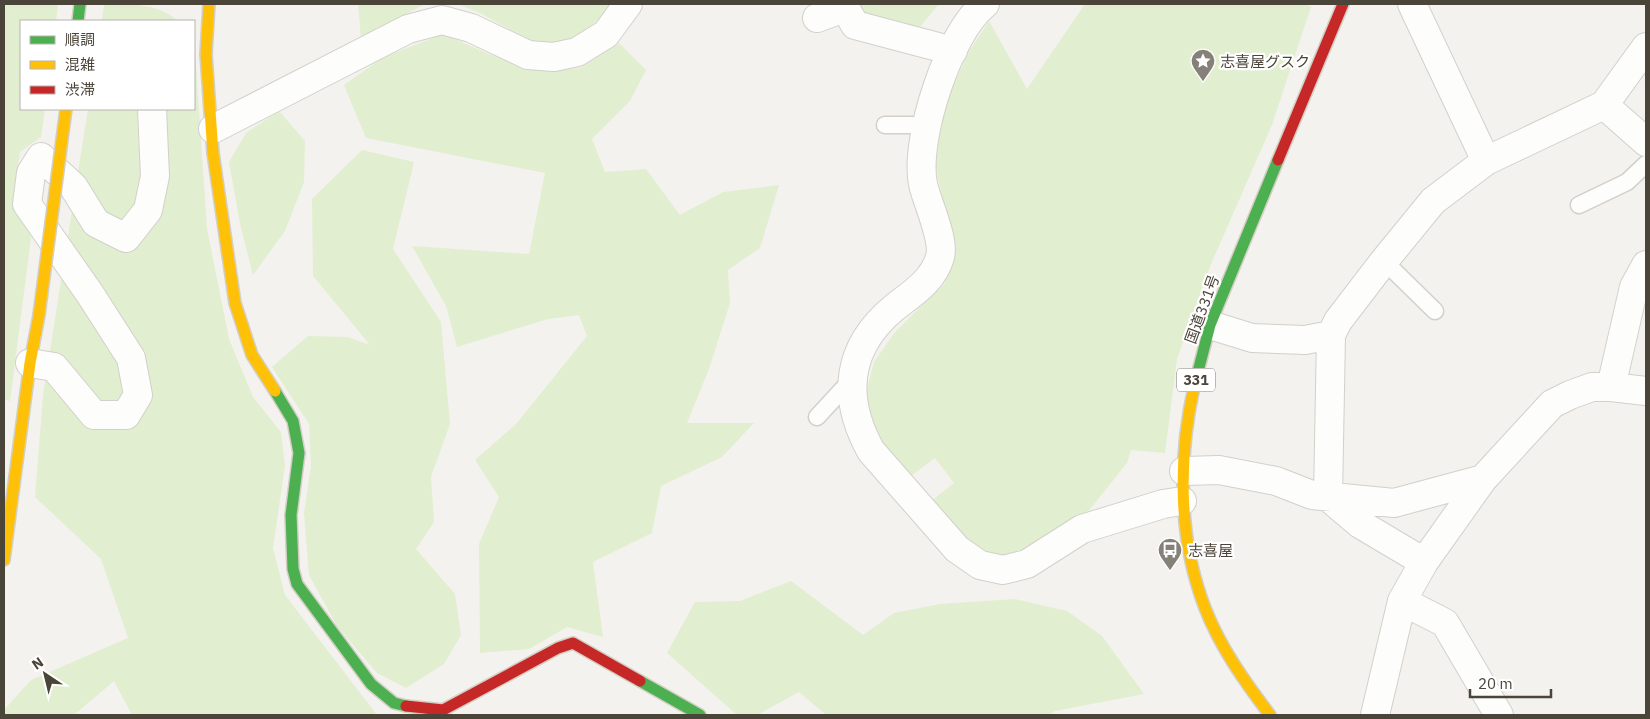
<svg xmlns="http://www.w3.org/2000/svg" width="1650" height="719" viewBox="0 0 1650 719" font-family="'IBM Plex Sans','Noto Sans JP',sans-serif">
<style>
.green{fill:#e1eecf}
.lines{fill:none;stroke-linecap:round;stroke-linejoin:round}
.lane-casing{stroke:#d2d0cb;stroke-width:19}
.street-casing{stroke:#d2d0cb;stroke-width:30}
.fast-casing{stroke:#d3cfc5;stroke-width:14}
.slow-casing{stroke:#d3cfc5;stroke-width:14}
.jam-casing{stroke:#d3cfc5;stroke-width:14}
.lane{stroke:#fdfdfc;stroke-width:16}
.street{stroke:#fdfdfc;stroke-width:28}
.fast{stroke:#4caf50;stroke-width:11}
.slow{stroke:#ffc107;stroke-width:11}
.jam{stroke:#c62828;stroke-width:11}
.slow-bridge-casing{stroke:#d3cfc5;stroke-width:14;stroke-linecap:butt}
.slow-bridge{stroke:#ffc107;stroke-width:11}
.labels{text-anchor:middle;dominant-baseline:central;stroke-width:4.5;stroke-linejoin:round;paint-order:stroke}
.shield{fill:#fff;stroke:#817c74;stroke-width:1}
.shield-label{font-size:14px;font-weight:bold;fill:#4b4439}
.poi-label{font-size:15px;fill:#4b4439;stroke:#fff;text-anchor:start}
.street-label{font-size:15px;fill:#4b4439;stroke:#fff}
</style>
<rect width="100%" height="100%" fill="#f4f2ee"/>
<path class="green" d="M 4,4 L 58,4 L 56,21 L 21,21 L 21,109 L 45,109 L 41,137 L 20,152 L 15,192 L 31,238 L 10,401 L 4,399 Z
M 104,4 C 129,4 159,3 178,21 L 102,21 Z
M 358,4 L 425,4 L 361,38 Z
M 458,4 L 613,4 L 606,13 L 569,44 L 537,45 L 482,14 Z
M 856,4 L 939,4 L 920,27 L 871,18 Z
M 1085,4 L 1306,4 L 1311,7 L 1272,125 L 1211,264 L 1177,359 L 1165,453 L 1131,450 L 1127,463 L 1087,513 L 1021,556 L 994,556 L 963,536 L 930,502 L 954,483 L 935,458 L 908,478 L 881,446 L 864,401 L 874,362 L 895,332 L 945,283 L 952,253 L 933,150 L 944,107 L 968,53 L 989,21 L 1027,89 Z
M 443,34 L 489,54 L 539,70 L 580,68 L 619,43 L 646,70 L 630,101 L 592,139 L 605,172 L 646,169 L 680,215 L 723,192 L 779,185 L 760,248 L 728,270 L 730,303 L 709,369 L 687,423 L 754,423 L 722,457 L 661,486 L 652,533 L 593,562 L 603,637 L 567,627 L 529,649 L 480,653 L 479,544 L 499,497 L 475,460 L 517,423 L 587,336 L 579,315 L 548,319 L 457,347 L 446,306 L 412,246 L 529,254 L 545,173 L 366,138 L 344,85 L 382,58 Z
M 194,37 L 207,229 L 229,339 L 253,397 L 281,432 L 285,466 L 273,548 L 285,595 L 377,715 L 132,715 L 114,681 L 74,715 L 4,715 L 4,710 L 31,680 L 128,638 L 101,559 L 35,497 L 43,395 L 88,109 L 194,109 Z
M 279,111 L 305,141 L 304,182 L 285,231 L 253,275 L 240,224 L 229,162 L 246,133 Z
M 362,150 L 414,162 L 393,249 L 441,322 L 450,424 L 431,477 L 434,522 L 416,549 L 455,594 L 461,635 L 444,664 L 406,688 L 377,673 L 337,626 L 309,575 L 304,513 L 311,466 L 309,424 L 272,367 L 308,336 L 348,337 L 370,345 L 313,276 L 312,199 Z
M 791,581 L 863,635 L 894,613 L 940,604 L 1015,599 L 1067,611 L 1102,636 L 1144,694 L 1055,711 L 1048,715 L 826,715 L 799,692 L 757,715 L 737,715 L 667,653 L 695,602 L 740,601 Z"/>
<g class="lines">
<defs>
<path id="lane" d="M 885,125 L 925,125
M 1579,205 L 1627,182 L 1646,164
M 1384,261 L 1435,311
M 817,417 L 853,378"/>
<path id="street" d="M 843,4 L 855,25 L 953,51
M 985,4 C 949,32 914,139 923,184 C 927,203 945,239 940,257 C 933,281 913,293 895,307 C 846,347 841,397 871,451 L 957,549 L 980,565 L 1003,570 L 1027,564 L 1082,529 L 1163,504 L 1182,501
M 1412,4 L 1486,161
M 817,18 L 844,8
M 1604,105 L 1646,142
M 213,129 L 408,29 L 442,20 L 471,28 L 528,55 L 554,57 L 577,52 L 606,34 L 628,4
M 1210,325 L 1252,338 L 1305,340 L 1331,335 L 1338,321 L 1384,261 L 1433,201 L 1486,161 L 1604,105 L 1646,47
M 1331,335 L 1328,497 L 1360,524 L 1424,562
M 30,363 L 54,367 L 94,415 L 126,415 L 138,395 L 131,358 L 90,294 L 27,204 L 31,173 L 41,157 L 73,186 L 96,223 L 126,238 L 148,210 L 155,176 L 152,109
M 1611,387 L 1634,287 L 1646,265
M 1184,471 L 1219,470 L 1276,481 L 1312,495 L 1394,503 L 1483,479
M 1402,601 L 1445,623 L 1499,715
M 1375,715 L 1402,601 L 1424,562 L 1483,479 L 1552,404 L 1570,395 L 1592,387 L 1611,387 L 1646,391"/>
<path id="fast" d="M 78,21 L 80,4
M 1194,387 L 1210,325 L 1278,160
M 275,391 L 293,421 L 299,453 L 291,515 L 293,569 L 297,584 L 371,684 L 394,703 L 406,706
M 640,681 L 700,715"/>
<path id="slow" d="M 209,4 L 206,54 L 213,153 L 235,303 L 252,355 L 275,391
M 1194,387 C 1178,459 1178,538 1205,608 C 1220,647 1245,682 1270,715
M 4,560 L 30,363 L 39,315"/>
<path id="jam" d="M 1278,160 L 1343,4
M 406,706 L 443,710 L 558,648 L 573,643 L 640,681"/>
</defs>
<use href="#lane" class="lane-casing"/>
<use href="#street" class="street-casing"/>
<use href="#fast" class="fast-casing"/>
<use href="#slow" class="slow-casing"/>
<use href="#jam" class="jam-casing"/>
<use href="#lane" class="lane"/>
<use href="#street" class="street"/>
<use href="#fast" class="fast"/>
<use href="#slow" class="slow"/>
<use href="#jam" class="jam"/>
<defs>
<path id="slow-bridge" d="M 39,315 L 66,109"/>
</defs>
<use href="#slow-bridge" class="slow-bridge-casing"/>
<use href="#slow-bridge" class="slow-bridge"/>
</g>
<defs>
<symbol id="sight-pin" viewBox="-11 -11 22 30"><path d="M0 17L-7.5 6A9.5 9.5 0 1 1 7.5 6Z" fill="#868178" stroke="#fff"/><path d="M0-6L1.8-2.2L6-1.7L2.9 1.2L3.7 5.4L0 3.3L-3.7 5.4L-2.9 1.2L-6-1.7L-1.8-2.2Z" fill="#fff"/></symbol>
<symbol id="bus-pin" viewBox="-11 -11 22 30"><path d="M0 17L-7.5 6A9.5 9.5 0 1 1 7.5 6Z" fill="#868178" stroke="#fff"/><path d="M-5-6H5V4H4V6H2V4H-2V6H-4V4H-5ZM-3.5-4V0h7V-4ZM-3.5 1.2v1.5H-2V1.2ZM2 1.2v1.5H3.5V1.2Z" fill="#fff"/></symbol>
</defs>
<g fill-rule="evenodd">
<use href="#sight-pin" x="1189" y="47" width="28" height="38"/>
<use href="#bus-pin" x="1156" y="536" width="28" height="38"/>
</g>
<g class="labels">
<rect class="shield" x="1177" y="368.5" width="38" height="23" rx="4"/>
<g class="shield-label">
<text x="1196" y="380">331</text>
</g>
<g class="poi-label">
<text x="1220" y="61">志喜屋グスク</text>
<text x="1188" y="550">志喜屋</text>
</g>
<g class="street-label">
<text transform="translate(1202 309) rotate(-70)">国道331号</text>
</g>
</g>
<rect width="1650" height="719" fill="none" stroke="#4b4439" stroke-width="10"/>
<rect x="20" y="20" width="175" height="90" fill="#ffffff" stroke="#b7b4b0"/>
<rect x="30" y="36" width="25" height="8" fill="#4caf50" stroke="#b7b4b0"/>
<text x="65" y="45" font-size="15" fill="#4b4439">順調</text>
<rect x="30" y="61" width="25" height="8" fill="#ffc107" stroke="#b7b4b0"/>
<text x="65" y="70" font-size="15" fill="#4b4439">混雑</text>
<rect x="30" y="86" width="25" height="8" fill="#c62828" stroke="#b7b4b0"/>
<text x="65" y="95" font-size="15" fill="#4b4439">渋滞</text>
<g transform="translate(45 674) rotate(325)" stroke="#ffffff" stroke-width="4" paint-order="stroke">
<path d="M0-4L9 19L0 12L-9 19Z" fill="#4b4439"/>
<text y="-8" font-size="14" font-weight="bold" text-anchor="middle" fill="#4b4439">N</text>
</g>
<path d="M1470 689v8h81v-8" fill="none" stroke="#4b4439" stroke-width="2.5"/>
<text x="1478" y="689" font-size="15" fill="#4b4439" stroke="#ffffff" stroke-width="4" paint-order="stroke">20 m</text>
</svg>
